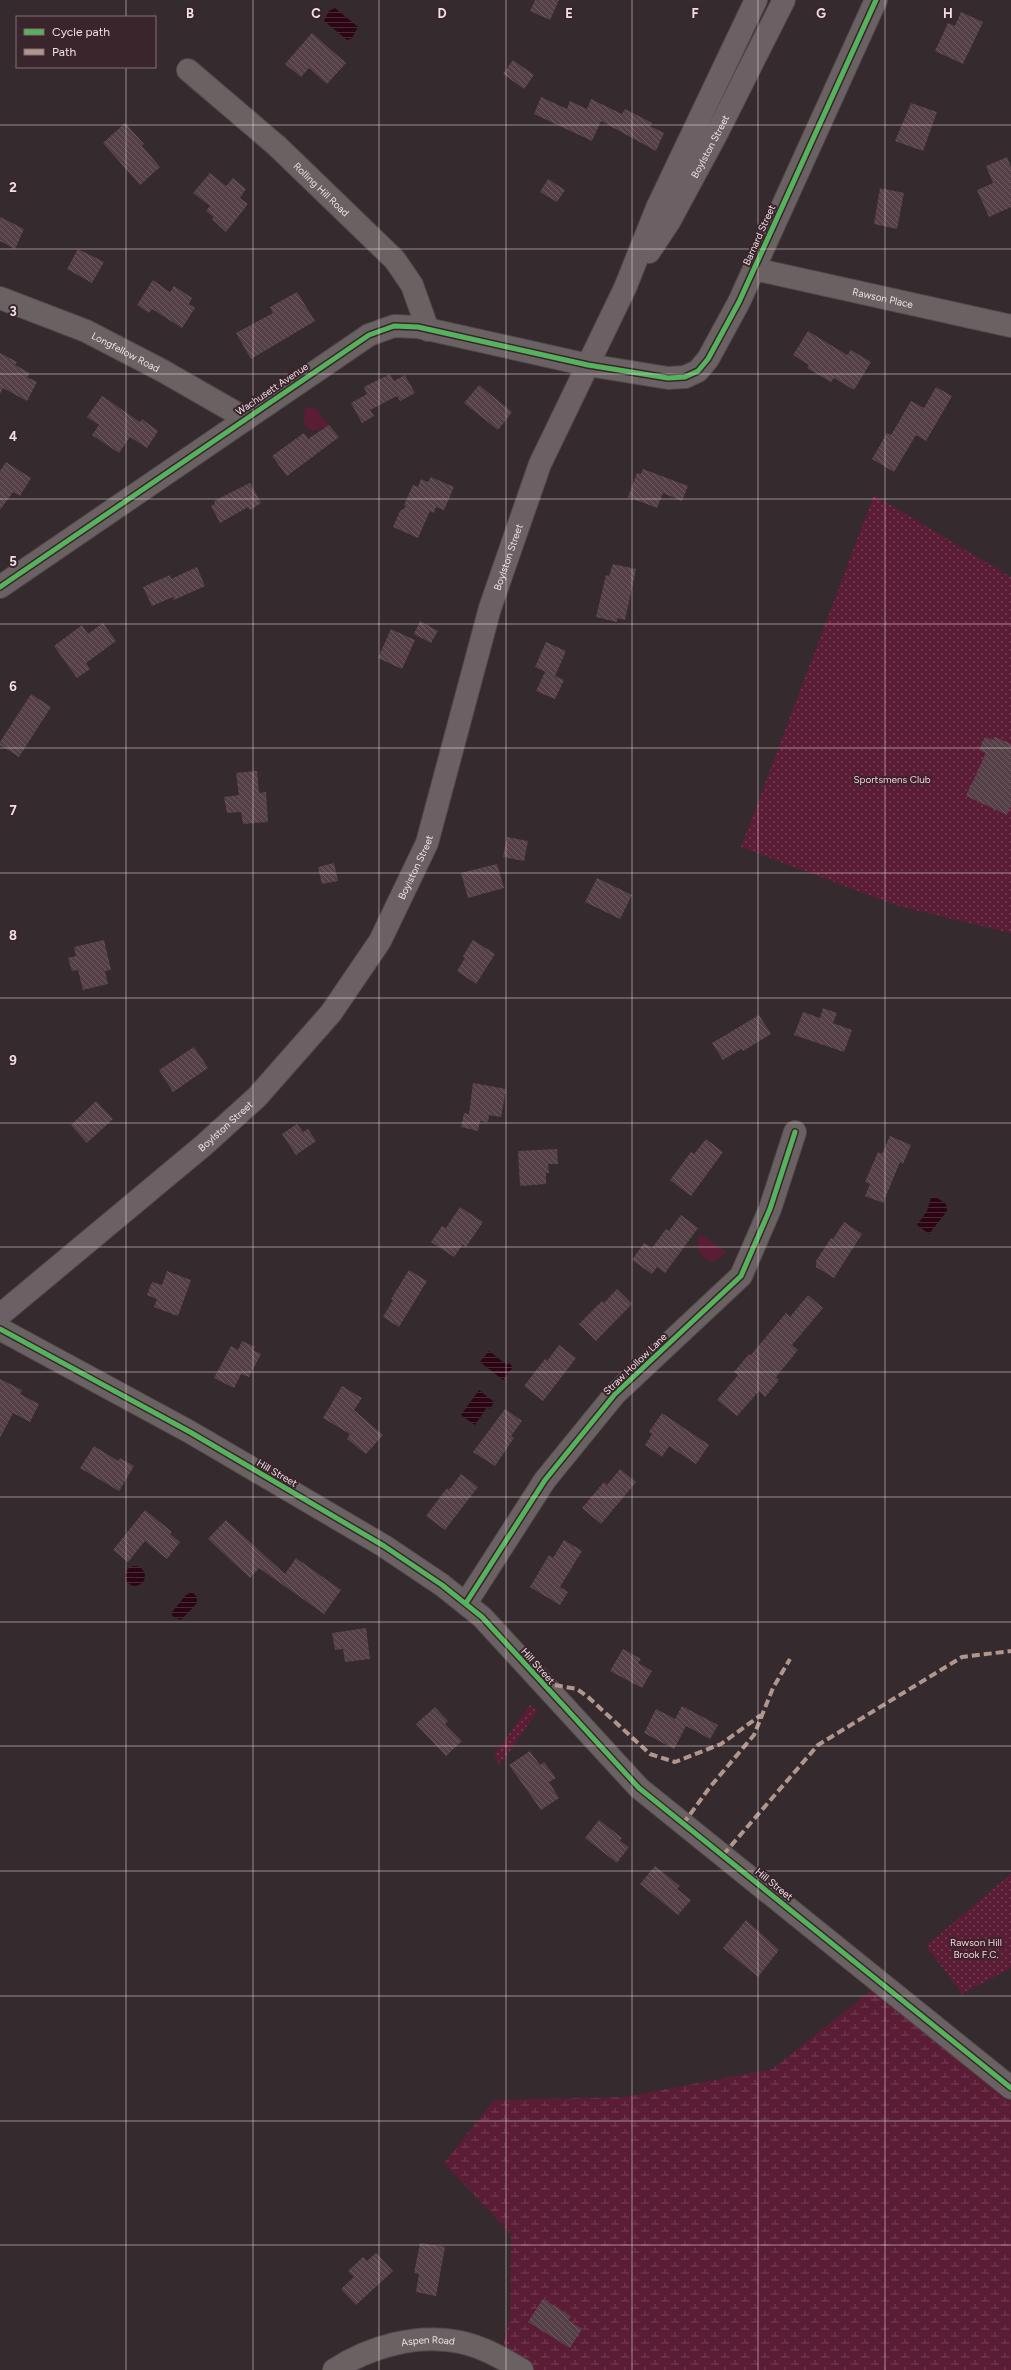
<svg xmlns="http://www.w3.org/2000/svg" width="1011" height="2370" viewBox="0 0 1011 2370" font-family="Figtree,sans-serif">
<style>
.green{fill:url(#green-dots)}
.wetland{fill:url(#wetland-marsh)}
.pitch{fill:#5b1d36}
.water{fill:url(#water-rules)}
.building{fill:url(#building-back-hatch)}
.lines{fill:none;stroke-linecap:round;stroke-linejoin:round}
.minor-casing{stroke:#52494b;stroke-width:24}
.major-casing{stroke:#52494b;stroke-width:24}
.minor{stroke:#6a6163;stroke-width:22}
.major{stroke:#6c6064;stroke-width:22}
.quiet{stroke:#b2968c;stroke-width:4;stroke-dasharray:8 4;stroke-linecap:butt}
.cycleway-casing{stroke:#3a252c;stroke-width:8}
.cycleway{stroke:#56b35d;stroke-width:5}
.grid{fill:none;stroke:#eee0e4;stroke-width:1;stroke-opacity:0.55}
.labels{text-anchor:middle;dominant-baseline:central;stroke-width:4;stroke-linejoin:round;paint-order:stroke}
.street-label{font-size:10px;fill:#eee0e4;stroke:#3a252c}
.park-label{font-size:10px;fill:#fdcad8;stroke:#3a252c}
.grid-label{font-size:13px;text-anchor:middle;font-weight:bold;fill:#eee0e4;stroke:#3a252c;stroke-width:4;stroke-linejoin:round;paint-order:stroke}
</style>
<defs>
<pattern id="green-dots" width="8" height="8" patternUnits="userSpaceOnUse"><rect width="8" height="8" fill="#5b1d36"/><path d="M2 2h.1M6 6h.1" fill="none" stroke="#733e53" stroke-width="1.8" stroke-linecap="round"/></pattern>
<pattern id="wetland-marsh" width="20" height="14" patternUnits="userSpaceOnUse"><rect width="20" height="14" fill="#5b1d36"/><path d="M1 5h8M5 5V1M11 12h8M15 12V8" fill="none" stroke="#733e53"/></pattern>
<pattern id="water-rules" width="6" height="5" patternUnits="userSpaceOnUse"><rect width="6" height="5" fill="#2b0514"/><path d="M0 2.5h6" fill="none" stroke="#4a2936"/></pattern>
<pattern id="building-back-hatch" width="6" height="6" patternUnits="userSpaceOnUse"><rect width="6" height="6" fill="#554048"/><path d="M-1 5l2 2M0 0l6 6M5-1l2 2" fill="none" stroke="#6e5b62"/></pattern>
</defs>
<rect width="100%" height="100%" fill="#352a2d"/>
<path class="green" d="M 874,495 L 1011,577 L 1011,933 L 898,906 L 741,847 Z
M 530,1705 L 538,1710 L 500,1765 L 494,1755 Z
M 1011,1874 L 1011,1968 L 962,1994 L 926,1946 Z"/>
<path class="wetland" d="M 881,1983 L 1011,2088 L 1011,2370 L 498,2370 L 510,2316 L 511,2234 L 444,2163 L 494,2100 L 625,2097 L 772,2069 Z"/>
<path class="pitch" d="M 306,407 L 315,408 L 329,425 C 311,437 299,428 306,407 Z
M 700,1234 L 726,1252 C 712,1272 691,1255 700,1234 Z"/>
<path class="water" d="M 335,8 L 358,27 L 352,38 L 347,40 L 324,21 L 329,11 Z
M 931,1197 L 936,1197 L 946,1204 L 947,1211 L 929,1234 L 917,1225 L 927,1211 Z
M 489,1351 L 507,1365 L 509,1363 L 513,1367 L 503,1380 L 480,1362 Z
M 479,1390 L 494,1402 L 490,1409 L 487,1407 L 475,1425 L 461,1415 Z
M125 1576a10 10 0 1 1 20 0a10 10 0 1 1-20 0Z
M 192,1592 L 197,1597 L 197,1603 L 181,1620 L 172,1616 L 172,1612 L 186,1595 Z"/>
<path class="building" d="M 535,0 L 559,0 L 550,20 L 530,11 Z
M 961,12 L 983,22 L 963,64 L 935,51 L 948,23 L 955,26 Z
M 312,33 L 346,63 L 327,84 L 309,68 L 301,77 L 285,64 Z
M 513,60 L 534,75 L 524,89 L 503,74 Z
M 541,97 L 567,109 L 570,101 L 587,109 L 591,99 L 622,114 L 625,109 L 652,123 L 650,126 L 664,133 L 656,151 L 601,121 L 592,141 L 534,114 Z
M 911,103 L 937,112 L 923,151 L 895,141 Z
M 125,123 L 144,144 L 142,146 L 160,167 L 140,185 L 103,143 Z
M 1007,157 L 1011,167 L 1011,207 L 989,217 L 977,190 L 993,183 L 986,166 Z
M 210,173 L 226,186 L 233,178 L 246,189 L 240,198 L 248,204 L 226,232 L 212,219 L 214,217 L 206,211 L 210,206 L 193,193 Z
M 548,179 L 565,190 L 557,202 L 540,192 Z
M 880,188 L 904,193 L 897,229 L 874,224 Z
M 0,217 L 24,229 L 15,249 L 0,241 Z
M 78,249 L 104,262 L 92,283 L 67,269 Z
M 153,280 L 170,292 L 174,286 L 192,298 L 189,304 L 195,308 L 182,328 L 152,309 L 149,313 L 137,305 Z
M 297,292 L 315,321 L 251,359 L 236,333 L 273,313 L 270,307 Z
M 808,331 L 847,355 L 851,350 L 871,362 L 854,390 L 834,378 L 831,382 L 807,368 L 809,365 L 793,355 Z
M 0,353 L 17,362 L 15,365 L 30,373 L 27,377 L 37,382 L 27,401 L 3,388 L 0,394 Z
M 390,374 L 394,381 L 405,375 L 415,393 L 400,401 L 397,396 L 370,410 L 374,416 L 362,423 L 351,403 L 367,394 L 364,387 Z
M 479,385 L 512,412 L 498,430 L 464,403 Z
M 936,387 L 952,396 L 926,441 L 916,435 L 894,472 L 872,459 L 887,433 L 891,435 L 911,401 L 924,408 Z
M 102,396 L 140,422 L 142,419 L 158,431 L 147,448 L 130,437 L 119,453 L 92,435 L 99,425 L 87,417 Z
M 329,425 L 339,437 L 287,476 L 272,456 L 304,433 L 308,439 Z
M 6,462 L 31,478 L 20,496 L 13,492 L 0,510 L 0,471 Z
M 643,469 L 688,486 L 682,501 L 663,493 L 657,508 L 628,497 L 637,473 L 641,474 Z
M 431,477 L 454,487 L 444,510 L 436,507 L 434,513 L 430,511 L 418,538 L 393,527 L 400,511 L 406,507 L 404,505 L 413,485 L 418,487 L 421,479 L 428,482 Z
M 250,483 L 261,503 L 250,510 L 248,507 L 220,523 L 211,506 L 215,504 L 214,501 Z
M 613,564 L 636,569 L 625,620 L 617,618 L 617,622 L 596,617 L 606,575 L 609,576 Z
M 197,567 L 205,586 L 174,600 L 173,597 L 152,606 L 143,587 L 170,575 L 171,579 Z
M 420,621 L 438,631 L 431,643 L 414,634 Z
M 103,623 L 116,641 L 86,663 L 90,669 L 77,678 L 54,646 L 82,625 L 88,634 Z
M 391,629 L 415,640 L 402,669 L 378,658 Z
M 546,642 L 566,651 L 555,676 L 564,680 L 555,699 L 536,691 L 545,672 L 552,675 L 535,667 Z
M 31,694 L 51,707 L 19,757 L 0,745 L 0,742 Z
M 985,737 L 993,740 L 995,737 L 1011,744 L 1011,806 L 1007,815 L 966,796 L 986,753 L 979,750 Z
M 257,771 L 259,793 L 266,792 L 268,822 L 243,824 L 241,812 L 227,813 L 224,797 L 239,795 L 236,773 Z
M 507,837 L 528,841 L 524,861 L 503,857 Z
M 334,863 L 338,881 L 322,884 L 318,867 Z
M 497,864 L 504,888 L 468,898 L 461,873 Z
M 597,878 L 632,895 L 620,919 L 585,902 Z
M 104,940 L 111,970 L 105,971 L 108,984 L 83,990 L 78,970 L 72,971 L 68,958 L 76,956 L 74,947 Z
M 473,940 L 495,954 L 476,984 L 457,971 L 465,958 L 463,956 Z
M 823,1008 L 837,1013 L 833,1023 L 852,1030 L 844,1052 L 794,1035 L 803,1012 L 820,1018 Z
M 759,1015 L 771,1034 L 743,1051 L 741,1049 L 723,1060 L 712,1043 Z
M 194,1047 L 208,1068 L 173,1092 L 159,1070 Z
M 473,1083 L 506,1089 L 501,1117 L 489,1115 L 488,1122 L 480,1121 L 478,1131 L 461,1127 L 464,1113 L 469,1114 Z
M 96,1101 L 113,1119 L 87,1143 L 71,1125 Z
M 297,1124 L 303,1132 L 308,1129 L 316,1141 L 296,1155 L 282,1134 Z
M 890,1136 L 911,1145 L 903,1164 L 900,1162 L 883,1203 L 865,1196 L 870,1184 L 865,1182 L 878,1152 L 882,1154 Z
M 706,1139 L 723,1152 L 691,1196 L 670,1180 L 691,1152 L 694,1154 Z
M 557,1149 L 558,1164 L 548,1164 L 549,1173 L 546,1173 L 546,1184 L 520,1186 L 518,1151 Z
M 460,1207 L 483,1222 L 466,1247 L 463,1244 L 454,1257 L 431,1242 L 442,1226 L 446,1228 Z
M 681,1215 L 698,1228 L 665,1273 L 657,1267 L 652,1274 L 632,1260 L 644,1243 L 652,1248 L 666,1229 L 669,1231 Z
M 844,1222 L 862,1234 L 834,1278 L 816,1267 L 816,1261 L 831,1238 L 833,1239 Z
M 409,1270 L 427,1281 L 399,1327 L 383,1317 L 393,1300 L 391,1299 Z
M 167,1271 L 191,1280 L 178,1316 L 154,1307 L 157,1299 L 147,1295 L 152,1282 L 162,1285 Z
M 617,1289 L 632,1304 L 596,1341 L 579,1324 L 602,1301 L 604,1303 Z
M 808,1295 L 823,1308 L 792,1345 L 798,1350 L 776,1377 L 779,1380 L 765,1397 L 759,1391 L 737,1416 L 717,1400 L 738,1375 L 734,1372 L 749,1354 L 750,1356 L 786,1313 L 790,1317 Z
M 242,1341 L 255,1347 L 253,1350 L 261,1354 L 249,1377 L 241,1374 L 234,1388 L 214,1378 L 231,1346 L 238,1350 Z
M 559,1345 L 576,1358 L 543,1401 L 524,1386 L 545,1359 L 547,1361 Z
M 0,1379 L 22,1390 L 20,1394 L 39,1404 L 30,1422 L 13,1413 L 0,1438 Z
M 342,1386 L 362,1398 L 354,1410 L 383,1435 L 366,1454 L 347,1439 L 350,1434 L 323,1418 Z
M 505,1409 L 522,1421 L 511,1436 L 514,1438 L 495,1466 L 473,1452 Z
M 662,1413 L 709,1445 L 696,1464 L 669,1446 L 662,1457 L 645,1445 L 652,1434 L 649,1432 Z
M 94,1446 L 118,1461 L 120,1458 L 134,1466 L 119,1491 L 80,1468 Z
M 620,1469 L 636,1482 L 601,1524 L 582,1508 L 604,1482 L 607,1485 Z
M 461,1474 L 478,1487 L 445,1530 L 426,1516 L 447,1488 L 449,1490 Z
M 145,1510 L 172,1532 L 170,1534 L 180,1542 L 167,1559 L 145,1541 L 128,1562 L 113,1550 Z
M 226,1520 L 285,1574 L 296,1558 L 341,1590 L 324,1614 L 259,1568 L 250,1578 L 208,1539 Z
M 564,1540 L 582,1551 L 560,1587 L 568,1592 L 560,1605 L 530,1587 L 549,1555 L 553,1558 Z
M 366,1628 L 370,1659 L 345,1662 L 343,1649 L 335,1650 L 332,1633 Z
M 623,1649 L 641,1659 L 638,1663 L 652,1671 L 642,1688 L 610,1671 Z
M 682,1706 L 718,1725 L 710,1739 L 686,1726 L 674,1749 L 644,1733 L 656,1709 L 675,1719 Z
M 435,1707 L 448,1721 L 445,1724 L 462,1741 L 446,1756 L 416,1724 Z
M 530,1751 L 540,1765 L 544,1762 L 556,1778 L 549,1782 L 559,1798 L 541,1810 L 509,1765 Z
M 599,1820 L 622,1838 L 620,1841 L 629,1847 L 617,1863 L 585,1838 Z
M 655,1866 L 680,1886 L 677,1889 L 691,1900 L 678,1915 L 640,1884 Z
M 746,1920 L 779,1950 L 758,1977 L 723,1948 Z
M 420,2243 L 445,2247 L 436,2296 L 416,2292 L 419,2274 L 414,2273 Z
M 376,2253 L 393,2271 L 356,2305 L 341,2289 L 354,2277 L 348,2271 L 363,2257 L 367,2261 Z
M 543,2299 L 566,2313 L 571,2317 L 568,2320 L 582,2329 L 570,2348 L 528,2322 Z"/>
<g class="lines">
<defs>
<g id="minor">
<path id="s1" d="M 188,70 L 277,146 L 395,260 L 412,285 L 428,330"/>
<path id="s2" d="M 754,269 L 1011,326"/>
<path id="s3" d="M 0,298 L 86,331 L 163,371 L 245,418"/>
<path d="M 0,587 L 369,335 L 394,326 L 418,327 L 588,365 L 668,378 L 685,377 L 698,371 L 708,359 L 739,302 L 876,0"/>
<path d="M 0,1329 L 190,1432 L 299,1496 L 384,1546 L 442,1585 L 482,1617 L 639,1788 L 1011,2088"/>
<path d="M 466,1603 L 545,1480 L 615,1394 L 741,1276 L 770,1209 L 795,1132"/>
<path id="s4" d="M 334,2370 C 369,2347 417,2333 460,2342 C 483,2347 502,2358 522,2370"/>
</g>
<g id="major">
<path id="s5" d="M 649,252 L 669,222 L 717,133 L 784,0"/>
<path id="s6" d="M 0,1315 L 204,1145 L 257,1097 L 331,1013 L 380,941 L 427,843 L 490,608 L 540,464 L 625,288 L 657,208 L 756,0"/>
</g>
</defs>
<use href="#minor" class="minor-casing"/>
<use href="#major" class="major-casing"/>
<use href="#minor" class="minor"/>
<use href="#major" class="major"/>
<path class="quiet" d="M 543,1683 L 577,1689 L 588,1697 L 650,1754 L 675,1762 L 721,1744 L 761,1715
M 683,1824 L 710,1787 L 754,1735 L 773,1688 L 790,1659
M 723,1855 L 818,1745 L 962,1657 L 1011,1651"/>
<defs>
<path id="cycleway" d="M 0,587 L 369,335 L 394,326 L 418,327 L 588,365 L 668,378 L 685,377 L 698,371 L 708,359 L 739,302 L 876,0
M 0,1329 L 190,1432 L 299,1496 L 384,1546 L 442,1585 L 482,1617 L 639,1788 L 1011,2088
M 466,1603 L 545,1480 L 615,1394 L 741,1276 L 770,1209 L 795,1132"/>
</defs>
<use href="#cycleway" class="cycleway-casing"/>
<use href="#cycleway" class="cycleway"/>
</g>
<path class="grid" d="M 126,0 L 126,17M 253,0 L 253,2370M 379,0 L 379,2370M 506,0 L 506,2370M 632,0 L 632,2370M 758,0 L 758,2370M 885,0 L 885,2370M 126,67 L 126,2370M 0,125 L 1011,125M 0,249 L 1011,249M 0,374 L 1011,374M 0,499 L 1011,499M 0,624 L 1011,624M 0,748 L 1011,748M 0,873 L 1011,873M 0,998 L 1011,998M 0,1123 L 1011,1123M 0,1247 L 1011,1247M 0,1372 L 1011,1372M 0,1497 L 1011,1497M 0,1622 L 1011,1622M 0,1746 L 1011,1746M 0,1871 L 1011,1871M 0,1996 L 1011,1996M 0,2121 L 1011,2121M 0,2245 L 1011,2245"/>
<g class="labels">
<g class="street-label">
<text stroke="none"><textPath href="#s5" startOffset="122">Boylston Street</textPath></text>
<text stroke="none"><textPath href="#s1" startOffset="179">Rolling Hill Road</textPath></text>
<text transform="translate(759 235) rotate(-66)">Barnard Street</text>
<text stroke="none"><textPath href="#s2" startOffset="132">Rawson Place</textPath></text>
<text stroke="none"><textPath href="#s3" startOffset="137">Longfellow Road</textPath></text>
<text transform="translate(272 389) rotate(-34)">Wachusett Avenue</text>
<text stroke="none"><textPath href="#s6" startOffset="942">Boylston Street</textPath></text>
<text stroke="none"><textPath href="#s6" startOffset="618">Boylston Street</textPath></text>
<text stroke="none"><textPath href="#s6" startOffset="294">Boylston Street</textPath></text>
<text transform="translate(635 1364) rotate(-44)">Straw Hollow Lane</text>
<text transform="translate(277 1473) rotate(30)">Hill Street</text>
<text transform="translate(538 1666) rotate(48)">Hill Street</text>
<text transform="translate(774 1884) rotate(39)">Hill Street</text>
<text stroke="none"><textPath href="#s4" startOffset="100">Aspen Road</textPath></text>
</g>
<g class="park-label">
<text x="892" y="779">Sportsmens Club</text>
<text x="976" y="1942">Rawson Hill<tspan x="976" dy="12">Brook F.C.</tspan></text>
</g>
</g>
<g class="grid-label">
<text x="190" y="18">B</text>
<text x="316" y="18">C</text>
<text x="442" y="18">D</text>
<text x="569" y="18">E</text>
<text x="695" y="18">F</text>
<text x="821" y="18">G</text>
<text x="948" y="18">H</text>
<text x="13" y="192">2</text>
<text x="13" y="316">3</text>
<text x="13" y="441">4</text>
<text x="13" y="566">5</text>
<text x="13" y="691">6</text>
<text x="13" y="815">7</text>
<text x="13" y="940">8</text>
<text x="13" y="1065">9</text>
</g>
<rect x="16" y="16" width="140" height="52" fill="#3a252c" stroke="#827076"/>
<rect x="24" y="29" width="20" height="6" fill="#56b35d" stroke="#827076"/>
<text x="52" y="36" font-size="12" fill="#eee0e4">Cycle path</text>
<rect x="24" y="49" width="20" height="6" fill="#b2968c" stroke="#827076"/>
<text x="52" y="56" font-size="12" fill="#eee0e4">Path</text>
</svg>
